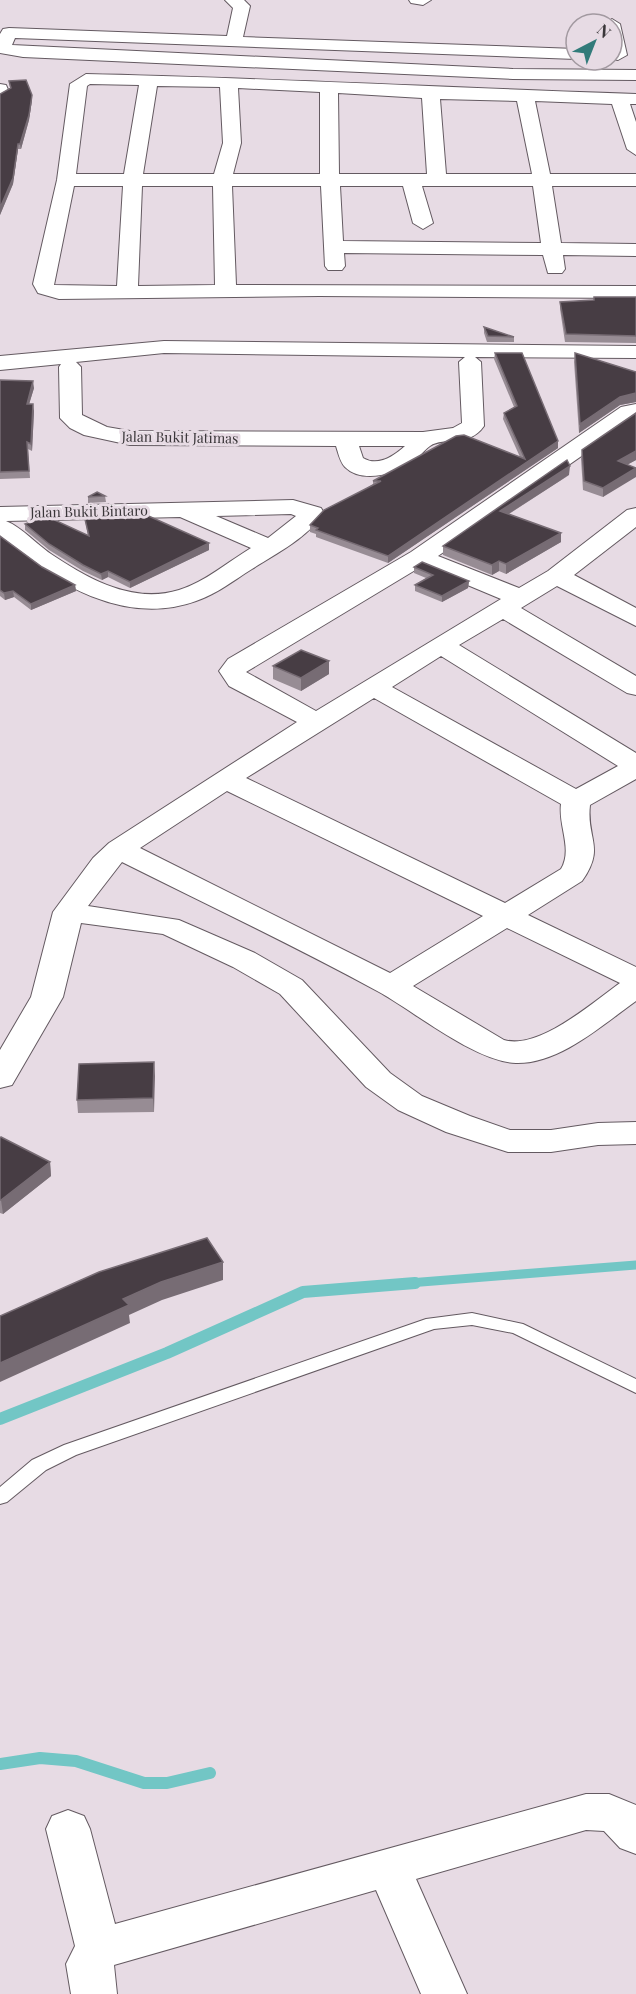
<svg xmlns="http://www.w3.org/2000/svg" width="636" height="1994" viewBox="0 0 636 1994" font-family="'Playfair Display',serif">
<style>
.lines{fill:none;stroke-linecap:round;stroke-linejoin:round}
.stream-far1{stroke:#72c6c5;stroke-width:9}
.stream{stroke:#72c6c5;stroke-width:12}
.lane-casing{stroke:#645a61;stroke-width:2}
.street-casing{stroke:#645a61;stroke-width:2}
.lane{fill:#fff;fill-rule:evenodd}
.street{fill:#fff;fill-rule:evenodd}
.wall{fill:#978c94}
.shaded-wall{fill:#776c74}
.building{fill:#473d44;stroke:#776c74;stroke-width:1.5}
.labels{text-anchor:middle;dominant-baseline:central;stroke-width:6;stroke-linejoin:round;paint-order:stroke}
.far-street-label{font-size:14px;fill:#3a3639;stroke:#e7dbe4}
</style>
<rect width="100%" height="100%" fill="#e7dbe4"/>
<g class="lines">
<path class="stream-far1" d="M 396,1284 L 636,1265"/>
<path class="stream" d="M 0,1419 L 167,1353 L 303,1292 L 415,1283
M 0,1764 L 40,1758 L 76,1761 L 144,1783 L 167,1783 L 210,1773"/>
<defs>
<path id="lane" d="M 472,1313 L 523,1324 L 636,1379 L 636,1393 L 513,1333 L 472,1325 L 434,1329 L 76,1455 L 46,1470 L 7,1502 L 0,1504 L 0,1487 L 32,1460 L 64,1445 L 426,1319 Z"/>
<path id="street" d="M 225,0 L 244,0 L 250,6 L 243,37 L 576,49 L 576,59 L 15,38 L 12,45 L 513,69 L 636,70 L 636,80 L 513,79 L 23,57 L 0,53 L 0,34 L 3,29 L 9,28 L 227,36 L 233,8 Z
M 409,0 L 431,0 L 423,5 L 411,3 Z
M 612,19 L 620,24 L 627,55 L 618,60 L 612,59 L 612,24 L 604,24 Z
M 86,74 C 269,78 453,88 636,94 L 636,104 L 630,104 L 636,122 L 636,155 L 627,149 L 612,104 L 535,101 L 550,174 L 636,174 L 636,186 L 552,186 L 561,243 L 636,244 L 636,256 L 563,255 L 565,269 L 562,273 L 548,273 L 543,255 L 344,253 L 345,266 L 342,270 L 328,270 L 325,266 L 321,186 L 232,186 L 236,285 L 636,286 L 636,298 L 319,296 L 59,299 L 38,293 L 33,284 L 57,180 L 70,84 ZM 90,84 L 139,85 L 124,174 L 76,174 L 87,86 ZM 157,86 L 220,87 L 223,143 L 214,174 L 143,174 ZM 238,88 L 320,92 L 320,174 L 233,174 L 241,143 ZM 338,93 L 422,98 L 427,174 L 339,174 ZM 440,99 L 517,101 L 532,174 L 446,174 ZM 74,186 L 123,186 L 117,286 L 54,285 ZM 142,186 L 213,186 L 215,285 L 138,286 ZM 340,186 L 403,186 L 413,223 L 423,229 L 433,223 L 422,186 L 533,186 L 541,243 L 343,241 Z
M 0,84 L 6,85 L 9,92 L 0,97 Z
M 164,341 L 636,346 L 636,358 L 475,357 L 481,362 L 484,426 C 469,448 444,436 430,446 C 423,451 418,459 410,464 C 393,475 361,483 345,467 C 340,462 338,452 336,446 L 130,445 L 84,435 L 70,428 L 60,418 L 59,367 L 61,364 L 0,370 L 0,356 ZM 164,353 L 465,357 L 459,362 L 462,423 L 453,428 L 423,432 L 130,431 L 107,427 L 82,415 L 81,367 L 76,362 ZM 359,446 L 405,446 C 394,456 378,467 363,458 Z
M 636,404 L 636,418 L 438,556 L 519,588 L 548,571 L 627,510 L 636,508 L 636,527 L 574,575 L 636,608 L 636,626 L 557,586 L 521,608 L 636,676 L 636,695 L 627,693 L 503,619 L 459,645 L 636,753 L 636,779 L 590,805 C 586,839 606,847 582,881 L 528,915 L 636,967 L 636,1001 C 602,1025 560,1064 516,1063 C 476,1062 415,1012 379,992 C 295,946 208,905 122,862 L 88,906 L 179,920 L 255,953 L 302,980 L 390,1073 L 422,1096 L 470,1116 L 510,1130 L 551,1130 L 598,1123 L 636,1122 L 636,1144 L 598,1145 L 551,1152 L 508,1152 L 446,1132 L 398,1110 L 366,1087 L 280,994 L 233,967 L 163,934 L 81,923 L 63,997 L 12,1085 L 0,1088 L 0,1050 L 31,997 L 53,912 L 93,858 L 109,843 L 297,722 L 229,686 L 219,671 L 228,659 L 411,552 L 621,407 ZM 422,566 L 501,599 L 316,711 L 246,672 ZM 441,656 L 618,766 L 576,789 L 392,687 ZM 374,698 L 561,804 C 558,826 573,849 561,869 L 505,903 L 246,778 ZM 227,791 L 483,916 L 390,973 L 140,848 ZM 507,928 L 620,983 C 592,1003 539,1050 504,1040 L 413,986 Z
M 293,500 L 321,508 L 324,513 C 307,538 277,553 252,569 C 234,580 217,594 196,601 C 124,627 55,583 0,539 L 0,507 ZM 291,514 L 296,516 L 268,538 L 216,516 ZM 180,517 L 251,548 C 228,562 205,582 179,590 C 134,604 90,580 54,556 C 38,546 23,528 6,521 Z
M 586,1794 L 609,1794 L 636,1805 L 636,1854 L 620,1848 L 604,1831 L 586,1830 L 416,1879 L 467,1994 L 421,1994 L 376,1890 L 114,1965 L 117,1994 L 71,1994 L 66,1964 L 75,1946 L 46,1829 L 52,1816 L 68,1810 L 84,1816 L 90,1829 L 115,1924 Z"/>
</defs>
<use href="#lane" class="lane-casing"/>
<use href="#street" class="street-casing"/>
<use href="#lane" class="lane"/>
<use href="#street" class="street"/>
</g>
<path class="wall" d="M 9,81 L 32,100 L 29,120 L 21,149 L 18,149 L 13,184 L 0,215 L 0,94 L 10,88 Z
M 636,297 L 636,343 L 565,342 L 560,309 L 560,302 Z
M 484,327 L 514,337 L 514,342 L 487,342 L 484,333 Z
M 495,353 L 558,441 L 558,448 L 388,563 L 316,537 L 316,534 L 310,532 L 310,525 L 373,484 L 373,481 L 520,457 L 503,419 L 504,413 L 514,407 L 494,359 Z
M 575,353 L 636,372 L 636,402 L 620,405 L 579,433 L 574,362 Z
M 0,380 L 34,388 L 29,404 L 34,411 L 32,451 L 28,449 L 30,478 L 0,479 Z
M 582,450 L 636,460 L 628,464 L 603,497 L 583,490 L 581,459 Z
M 569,475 L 509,514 L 561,533 L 561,542 L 506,574 L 499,571 L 492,575 L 443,555 L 443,546 Z
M 105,496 L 106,502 L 88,503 L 88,497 Z
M 84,515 L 209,543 L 209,550 L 130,588 L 108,577 L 102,580 L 83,571 L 49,550 L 25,530 L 25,524 L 88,536 Z
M 0,536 L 42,567 L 75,585 L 76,591 L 31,610 L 14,597 L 5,600 L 0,596 Z
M 414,567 L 469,581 L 468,588 L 442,602 L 415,591 L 415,585 L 426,578 L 414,573 Z
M 329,661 L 329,674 L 301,691 L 273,679 L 273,666 Z
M 154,1062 L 154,1112 L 78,1113 L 77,1100 Z
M 0,1138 L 50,1162 L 51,1176 L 3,1214 L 0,1213 Z"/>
<path class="shaded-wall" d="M 32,95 L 32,100 L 29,120 L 21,149 L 20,144 Z
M 18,144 L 18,149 L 13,184 L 0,215 L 0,208 Z
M 33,381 L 34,388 L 27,411 L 27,404 Z
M 636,393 L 636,402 L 620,405 L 579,433 L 580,424 L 620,397 Z
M 33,404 L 34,411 L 32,451 L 31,444 Z
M 558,441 L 558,448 L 388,563 L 388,556 Z
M 636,451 L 636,460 L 618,470 L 618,461 Z
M 570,466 L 569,475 L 499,520 L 500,511 Z
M 636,468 L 636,477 L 603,497 L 603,488 Z
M 561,533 L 561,542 L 506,574 L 506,564 Z
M 209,543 L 209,550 L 130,588 L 130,582 Z
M 499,561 L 499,571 L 492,575 L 492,565 Z
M 108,571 L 108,577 L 102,580 L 101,574 Z
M 469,581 L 468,588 L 442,602 L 442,596 Z
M 75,585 L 76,591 L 31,610 L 31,604 Z
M 13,591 L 14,597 L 5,600 L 4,593 Z
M 329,661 L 329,674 L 301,691 L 301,678 Z
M 154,1062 L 155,1076 L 154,1112 L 153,1098 Z
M 50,1162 L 51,1176 L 3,1214 L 1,1200 Z
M 223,1262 L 223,1280 L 162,1300 L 129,1315 L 130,1323 L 0,1382 L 0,1363 L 123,1299 L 161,1282 Z"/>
<path class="building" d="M 26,80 L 32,95 L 29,115 L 20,144 L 18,144 L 13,178 L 0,208 L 0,94 L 11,88 L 9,81 Z
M 594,297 L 636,297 L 636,336 L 566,334 L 560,302 L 594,300 Z
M 484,327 L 514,337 L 488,336 Z
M 495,353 L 522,353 L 558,441 L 388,556 L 316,530 L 318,528 L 310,525 L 324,510 L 381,481 L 373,481 L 456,436 L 464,435 L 525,459 L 504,413 L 517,406 Z
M 575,353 L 636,372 L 636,393 L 620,397 L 580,424 Z
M 0,380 L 33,381 L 27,404 L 33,404 L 31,444 L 27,442 L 29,471 L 0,472 Z
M 636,413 L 636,451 L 618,461 L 636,468 L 603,488 L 584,481 L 582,450 Z
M 567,460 L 570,466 L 500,511 L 561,533 L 506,564 L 499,561 L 492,565 L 443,546 Z
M 97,492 L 105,496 L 88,497 Z
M 144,514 L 209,543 L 130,582 L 108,571 L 101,574 L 83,565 L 49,544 L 25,524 L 46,516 L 89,536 L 84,515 Z
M 0,536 L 42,567 L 75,585 L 31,604 L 13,591 L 4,593 L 0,590 Z
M 422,562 L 469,581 L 442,596 L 415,585 L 433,575 L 414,567 Z
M 301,650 L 329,661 L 301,678 L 273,666 Z
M 154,1062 L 153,1098 L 77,1100 L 79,1064 Z
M 1,1137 L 50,1162 L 1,1200 L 0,1200 L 0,1138 Z
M 207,1238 L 223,1262 L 161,1282 L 123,1299 L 129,1305 L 0,1363 L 0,1316 L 99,1272 Z"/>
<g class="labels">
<g class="far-street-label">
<text transform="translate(180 437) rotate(1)">Jalan Bukit Jatimas</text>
<text transform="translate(89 511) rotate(-1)">Jalan Bukit Bintaro</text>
</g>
</g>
<g transform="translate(594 42) rotate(42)"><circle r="28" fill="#e7dbe4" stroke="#a299a0" stroke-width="1.5"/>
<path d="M0-4.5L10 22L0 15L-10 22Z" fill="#327b7a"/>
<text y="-9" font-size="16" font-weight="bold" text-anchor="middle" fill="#3a3639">N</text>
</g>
</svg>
